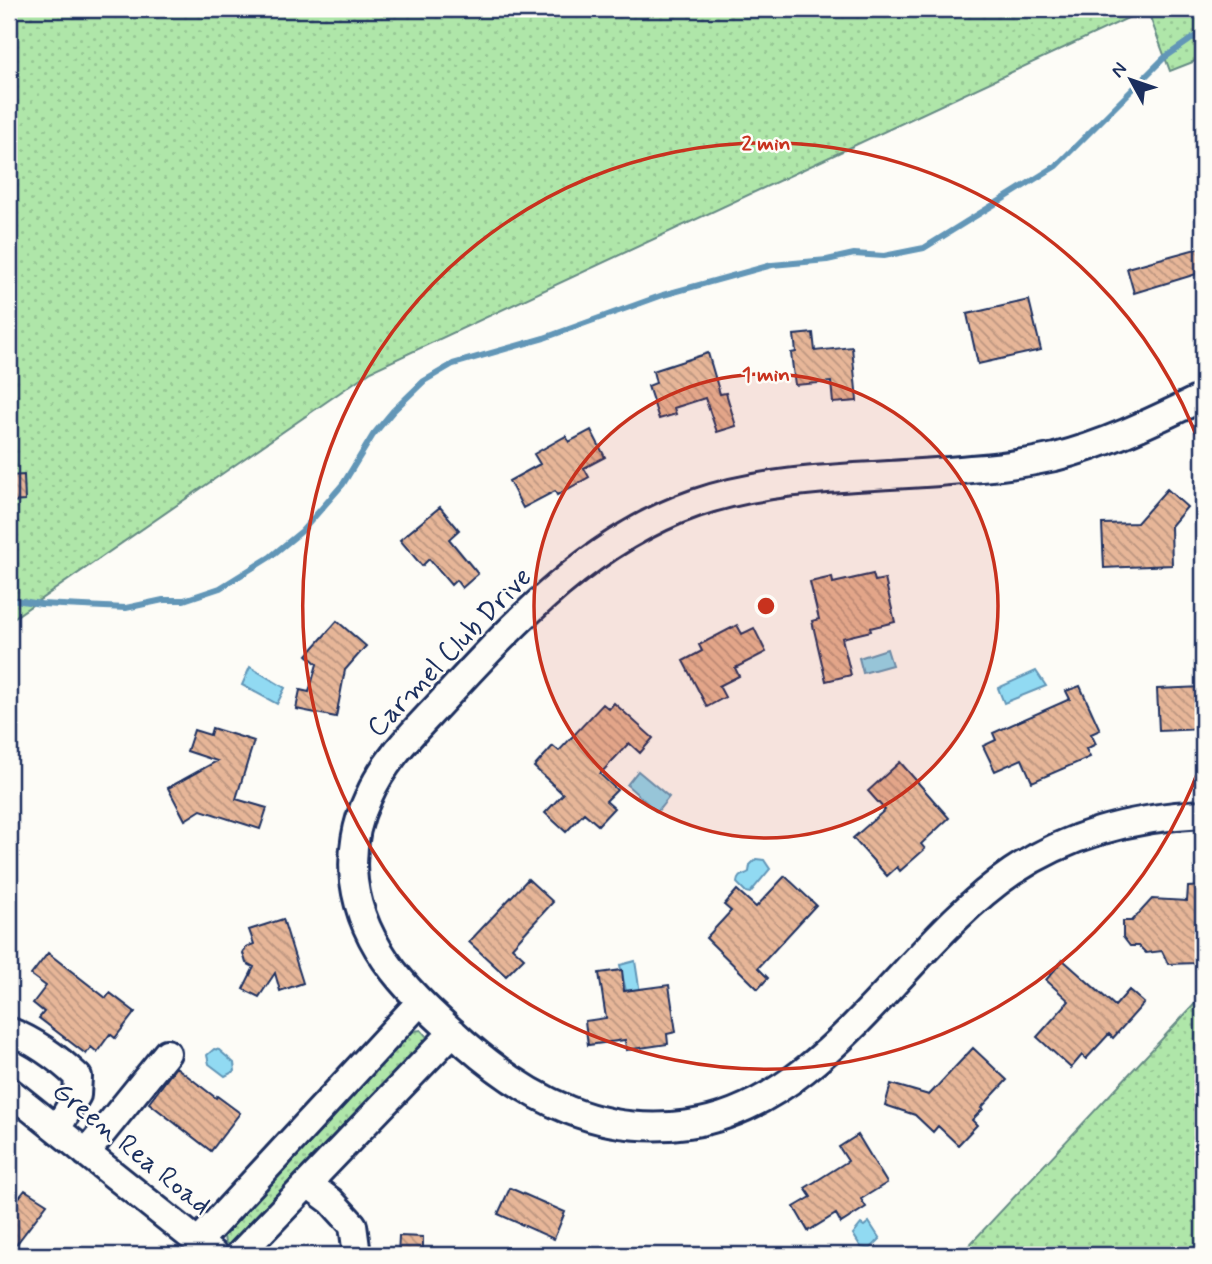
<svg xmlns="http://www.w3.org/2000/svg" width="1212" height="1264" viewBox="0 0 1212 1264" font-family="Mynerve,sans-serif">
<style>
.grass{fill:url(#grass-dots);stroke:#658a84;stroke-width:2}
.water{fill:#91daf2;stroke:#6296b7;stroke-width:2}
.lines{fill:none;stroke-linecap:round;stroke-linejoin:round}
.stream{stroke:#6296b7;stroke-width:6}
.building{fill:url(#building-back-hatch);stroke:#1b2f5e;stroke-width:2}
.minor-casing{stroke:#1b2f5e;stroke-width:32}
.minor{stroke:#fdfcf7;stroke-width:26}
.ring{fill:none;stroke:#c8321e;stroke-width:3.5}
.labels{text-anchor:middle;dominant-baseline:central;stroke-width:5;stroke-linejoin:round;paint-order:stroke}
.street-label{font-size:28px;fill:#1b2f5e;stroke:#fdfcf7}
.centre{fill:#c8321e;stroke:#fdfcf7;stroke-width:3.5}
.ring-label{font-size:21px;text-anchor:middle;font-weight:bold;fill:#c8321e;stroke:#fdfcf7;stroke-width:5;stroke-linejoin:round;paint-order:stroke}
</style>
<defs>
<pattern id="grass-dots" width="8" height="8" patternUnits="userSpaceOnUse" patternTransform="scale(1.75)"><rect width="8" height="8" fill="#afe6a9"/><path d="M2 2h.1M6 6h.1" fill="none" stroke="#96c694" stroke-width="1.8" stroke-linecap="round"/></pattern>
<pattern id="building-back-hatch" width="6" height="6" patternUnits="userSpaceOnUse" patternTransform="scale(1.75)"><rect width="6" height="6" fill="#e7b698"/><path d="M-1 5l2 2M0 0l6 6M5-1l2 2" fill="none" stroke="#ba947f"/></pattern>
</defs>
<rect width="100%" height="100%" fill="#fdfcf7"/>
<filter id="ink" filterUnits="userSpaceOnUse"><feTurbulence type="fractalNoise" baseFrequency=".0143" numOctaves="2"/><feDisplacementMap in="SourceGraphic" scale="14" xChannelSelector="R" yChannelSelector="G"/><feConvolveMatrix kernelMatrix="1 2 1 2 8 2 1 2 1" color-interpolation-filters="sRGB"/></filter>
<g filter="url(#ink)">
<path class="grass" d="M 9,9 L 1203,9 L 1203,58 L 1170,71 L 1147,9 L 371,371 L 9,621 Z
M 1203,995 L 1203,1255 L 960,1255 Z
M 421,1030 L 428,1038 L 424,1054 L 233,1246 L 225,1243 L 223,1230 L 406,1032 Z"/>
<path class="water" d="M 887,649 L 892,665 L 863,673 L 859,658 Z
M 250,667 L 285,688 L 277,704 L 242,685 Z
M 1036,671 L 1046,686 L 1004,703 L 998,688 Z
M 638,771 L 669,797 L 657,812 L 627,785 Z
M 756,859 L 764,860 L 770,869 L 750,893 L 746,892 L 737,883 C 738,874 743,876 749,872 L 750,865 Z
M 635,961 L 640,993 L 627,995 L 620,965 Z
M 214,1049 L 219,1050 L 234,1063 L 235,1071 L 225,1076 L 209,1064 L 207,1055 Z
M 869,1222 L 880,1239 L 870,1249 L 861,1247 L 853,1234 L 861,1224 L 864,1226 Z"/>
<g class="lines">
<path class="stream" d="M 9,599 L 41,604 L 126,608 L 163,600 L 184,600 L 220,588 L 270,557 L 302,531 L 343,484 L 373,435 L 393,411 L 424,381 L 453,364 L 544,338 L 663,295 L 772,265 L 827,260 L 854,254 L 884,256 L 924,248 L 1056,166 L 1164,58 L 1203,31"/>
</g>
<path class="building" d="M 1203,247 L 1203,272 L 1134,293 L 1127,268 Z
M 1029,300 L 1041,350 L 978,364 L 967,314 Z
M 813,333 L 815,351 L 852,347 L 857,401 L 833,403 L 831,382 L 795,385 L 791,353 L 796,352 L 794,335 Z
M 708,353 L 720,394 L 726,393 L 736,426 L 717,432 L 705,398 L 674,408 L 676,414 L 659,419 L 648,386 L 656,383 L 653,371 Z
M 591,430 L 605,457 L 584,468 L 589,477 L 557,495 L 555,491 L 523,508 L 509,481 L 540,464 L 534,454 L 566,436 L 569,442 Z
M 24,475 L 25,501 L 9,502 L 9,476 Z
M 1167,489 L 1187,507 L 1171,526 L 1172,565 L 1104,568 L 1102,524 L 1137,523 Z
M 440,507 L 459,530 L 449,539 L 478,574 L 462,588 L 456,580 L 451,585 L 429,559 L 422,566 L 400,540 Z
M 873,574 L 875,581 L 885,579 L 895,622 L 870,628 L 871,631 L 842,638 L 851,675 L 826,681 L 812,621 L 819,619 L 810,582 L 832,577 L 833,583 Z
M 337,621 L 366,646 L 345,670 L 336,717 L 296,709 L 300,690 L 309,692 L 317,664 L 307,655 Z
M 737,625 L 742,634 L 754,628 L 766,652 L 735,668 L 739,676 L 719,686 L 725,697 L 707,707 L 683,661 L 702,651 L 699,645 Z
M 1080,686 L 1100,730 L 1091,734 L 1096,744 L 1086,749 L 1090,757 L 1032,782 L 1022,759 L 995,771 L 983,746 L 996,740 L 993,733 L 1070,699 L 1066,691 Z
M 1203,687 L 1203,711 L 1200,711 L 1201,729 L 1159,731 L 1157,689 Z
M 614,703 L 653,738 L 640,753 L 629,743 L 600,774 L 617,790 L 606,801 L 614,808 L 598,825 L 584,813 L 566,832 L 545,813 L 563,794 L 534,767 L 553,746 L 559,751 L 603,704 L 609,709 Z
M 212,728 L 254,741 L 236,799 L 267,808 L 260,829 L 201,810 L 185,820 L 168,788 L 217,761 L 187,751 L 194,730 L 210,735 Z
M 900,762 L 949,818 L 921,844 L 925,849 L 900,871 L 897,867 L 887,876 L 853,838 L 885,810 L 868,791 Z
M 785,876 L 816,905 L 758,968 L 768,978 L 758,989 L 706,938 L 731,911 L 724,905 L 737,890 L 756,907 Z
M 528,879 L 553,902 L 512,947 L 524,958 L 506,976 L 469,942 Z
M 1203,886 L 1203,946 L 1197,963 L 1168,964 L 1162,951 L 1146,953 L 1139,946 L 1130,946 L 1123,937 L 1123,921 L 1132,921 L 1152,899 L 1187,901 L 1188,887 Z
M 283,919 L 303,983 L 280,991 L 275,973 L 259,997 L 243,989 L 254,967 L 246,963 L 243,953 L 246,947 L 254,944 L 249,930 Z
M 48,953 L 106,998 L 110,993 L 135,1012 L 115,1038 L 110,1034 L 97,1052 L 91,1047 L 86,1054 L 39,1018 L 44,1012 L 33,1003 L 46,986 L 31,975 Z
M 1063,960 L 1115,1006 L 1129,990 L 1144,1003 L 1113,1038 L 1109,1034 L 1086,1059 L 1082,1055 L 1071,1068 L 1037,1037 L 1069,1001 L 1046,980 Z
M 622,970 L 624,991 L 669,985 L 676,1032 L 667,1034 L 668,1044 L 626,1050 L 625,1040 L 588,1045 L 585,1021 L 606,1018 L 599,973 Z
M 973,1048 L 1007,1080 L 981,1108 L 983,1109 L 972,1120 L 977,1125 L 958,1145 L 938,1126 L 933,1132 L 915,1115 L 885,1105 L 891,1084 L 929,1095 Z
M 176,1067 L 216,1098 L 217,1096 L 240,1113 L 211,1151 L 149,1103 Z
M 858,1135 L 887,1183 L 861,1199 L 866,1207 L 841,1223 L 836,1214 L 808,1231 L 794,1207 L 811,1197 L 805,1188 L 848,1161 L 839,1147 Z
M 510,1188 L 565,1212 L 554,1239 L 498,1214 Z
M 25,1190 L 47,1204 L 9,1254 L 9,1210 Z
M 399,1236 L 423,1237 L 423,1255 L 398,1255 Z"/>
<g class="lines">
<defs>
<path id="minor" d="M 1203,397 C 1155,420 1107,444 1055,457 C 1028,463 998,467 971,469 C 880,479 783,473 696,503 C 593,539 518,619 446,697 C 417,729 385,758 368,798 C 356,823 351,853 354,881 C 363,953 416,999 466,1044 C 530,1100 601,1137 689,1124 C 827,1104 904,945 1012,872 C 1070,833 1135,817 1203,814
M 9,1031 C 34,1041 58,1058 78,1077 L 77,1095 L 57,1129
M 9,1091 L 214,1255
M 86,1153 L 167,1053
M 308,1184 L 331,1201 L 353,1225 L 357,1255
M 198,1242 L 419,1003
M 239,1255 L 453,1032"/>
</defs>
<use href="#minor" class="minor-casing"/>
<use href="#minor" class="minor"/>
</g>
</g>
<circle cx="766" cy="606" r="232" fill="#c8321e" fill-opacity=".12"/>
<g class="ring">
<circle cx="766" cy="606" r="232"/>
<path d="M1202 761A463 463 0 1 1 1202 451"/>
</g>
<g class="labels">
<g class="street-label">
<text transform="translate(450 653) rotate(-46)">Carmel Club Drive</text>
<text transform="translate(131 1149) rotate(39)">Green Rea Road</text>
</g>
</g>
<circle cx="766" cy="606" r="10" class="centre"/>
<g class="ring-label">
<text x="766" y="150">2 min</text>
<text x="766" y="381">1 min</text>
</g>
<rect width="1212" height="1264" fill="none" stroke="#fdfcf7" stroke-width="35"/>
<rect x="18" y="18" width="1177" height="1229" fill="none" stroke="#1b2f5e" stroke-width="2.5" filter="url(#ink)"/>
<g transform="translate(1131 80) rotate(310)" stroke="#fdfcf7" stroke-width="5" paint-order="stroke">
<path d="M0-5L12 26L0 18L-12 26Z" fill="#1b2f5e"/>
<text y="-10" font-size="19" font-weight="bold" text-anchor="middle" fill="#1b2f5e">N</text>
</g>
</svg>
